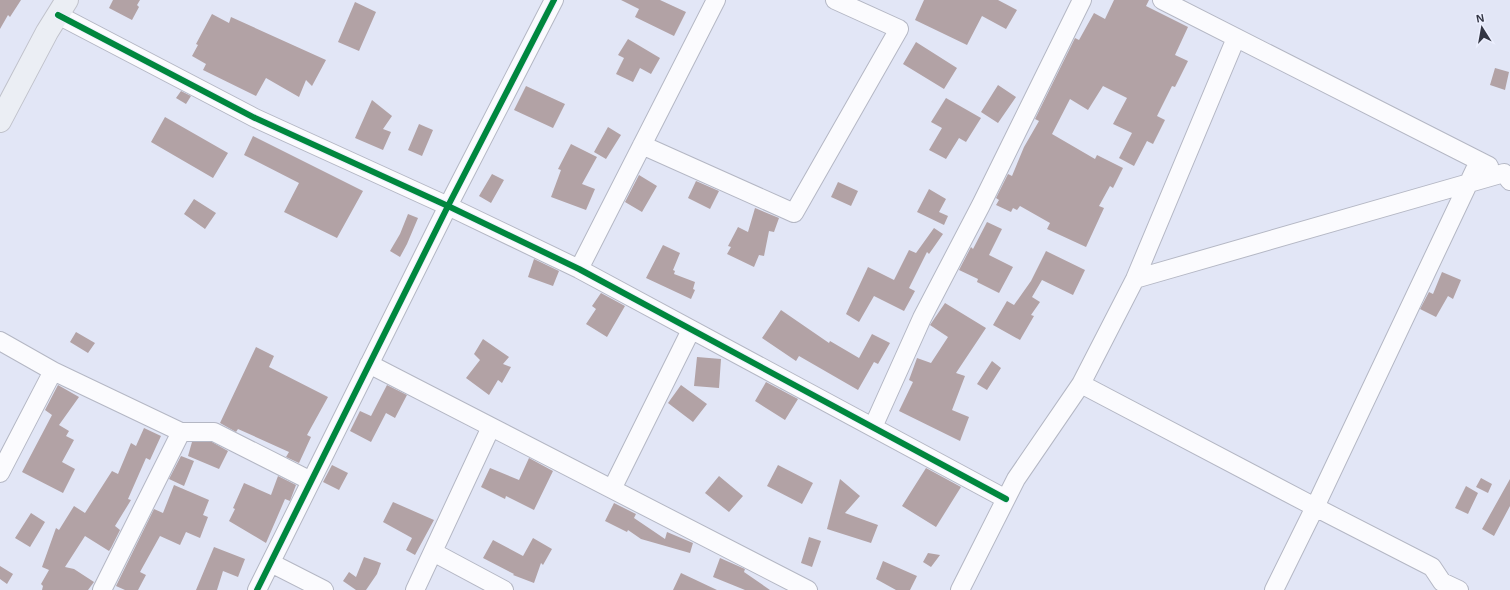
<svg xmlns="http://www.w3.org/2000/svg" width="1510" height="590" viewBox="0 0 1510 590" font-family="Arial,sans-serif">
<style>
.building{fill:#b2a2a5}
.lines{fill:none;stroke-linecap:round;stroke-linejoin:round}
.minor-casing{stroke:#b4b7c4;stroke-width:20}
.major-casing{stroke:#c0c2cb;stroke-width:24}
.minor{stroke:#fbfbfe;stroke-width:18}
.major{stroke:#ebeef4;stroke-width:22}
.cycleway-casing{stroke:#eceffe;stroke-width:8}
.cycleway{stroke:#00873e;stroke-width:6}
</style>
<rect width="100%" height="100%" fill="#e2e6f6"/>
<path class="building" d="M 0,0 L 21,0 L 10,17 L 8,15 L 0,29 Z
M 113,0 L 140,0 L 137,5 L 139,7 L 132,20 L 109,8 Z
M 621,0 L 660,0 L 686,12 L 674,36 L 635,17 L 639,9 Z
M 924,0 L 998,0 L 1017,10 L 1006,29 L 982,16 L 967,45 L 915,20 Z
M 1114,0 L 1149,0 L 1146,6 L 1188,27 L 1175,55 L 1188,61 L 1175,87 L 1172,86 L 1157,116 L 1165,120 L 1153,144 L 1147,141 L 1134,166 L 1119,158 L 1132,133 L 1113,124 L 1127,98 L 1103,86 L 1088,110 L 1070,99 L 1052,134 L 1095,159 L 1097,155 L 1123,168 L 1113,188 L 1110,186 L 1099,206 L 1104,208 L 1086,247 L 1047,229 L 1050,223 L 1020,206 L 1017,210 L 1013,208 L 1011,212 L 996,205 L 999,200 L 996,198 L 1008,174 L 1012,176 L 1024,147 L 1039,121 L 1035,119 L 1075,38 L 1079,40 L 1094,13 L 1105,19 Z
M 355,2 L 376,12 L 359,51 L 338,42 Z
M 212,14 L 229,23 L 231,17 L 326,60 L 312,86 L 306,80 L 299,97 L 266,78 L 256,96 L 203,70 L 206,64 L 192,56 L 198,45 L 196,44 Z
M 628,39 L 660,58 L 651,74 L 640,68 L 633,82 L 616,74 L 624,58 L 618,55 Z
M 916,42 L 957,68 L 944,89 L 903,64 Z
M 1495,68 L 1509,72 L 1505,90 L 1490,85 Z
M 998,85 L 1016,97 L 998,123 L 981,112 Z
M 526,86 L 565,104 L 553,128 L 514,110 Z
M 181,91 L 191,96 L 186,104 L 176,98 Z
M 946,98 L 981,118 L 966,142 L 959,138 L 946,159 L 929,150 L 942,128 L 931,122 Z
M 372,100 L 392,116 L 383,129 L 391,132 L 383,150 L 355,138 Z
M 165,117 L 228,153 L 213,178 L 151,142 Z
M 419,124 L 433,130 L 422,156 L 408,150 Z
M 608,127 L 621,135 L 606,159 L 594,152 Z
M 253,136 L 363,191 L 337,238 L 284,212 L 299,183 L 244,155 Z
M 571,144 L 597,157 L 582,184 L 595,189 L 586,210 L 551,197 L 561,170 L 558,169 Z
M 492,174 L 504,180 L 491,203 L 479,196 Z
M 639,175 L 657,186 L 642,212 L 625,202 Z
M 696,181 L 719,191 L 710,209 L 688,198 Z
M 838,182 L 858,191 L 851,206 L 831,197 Z
M 929,189 L 946,199 L 939,212 L 948,216 L 944,225 L 917,212 Z
M 194,199 L 216,213 L 205,229 L 184,214 Z
M 755,208 L 779,218 L 774,232 L 769,231 L 764,256 L 759,255 L 754,267 L 727,254 L 731,247 L 728,246 L 738,227 L 748,232 Z
M 408,214 L 418,218 L 407,244 L 400,257 L 390,251 L 400,234 Z
M 987,222 L 1002,229 L 989,255 L 1013,267 L 999,293 L 977,282 L 978,279 L 959,270 L 971,247 L 973,249 Z
M 934,228 L 943,234 L 929,254 L 927,252 L 909,288 L 915,291 L 904,311 L 874,296 L 859,322 L 846,314 L 868,267 L 894,280 L 909,250 L 916,253 Z
M 663,245 L 680,253 L 673,270 L 675,271 L 674,274 L 695,282 L 693,289 L 695,290 L 691,299 L 646,278 Z
M 1046,251 L 1085,270 L 1073,295 L 1042,280 L 1032,297 L 1040,302 L 1031,315 L 1034,316 L 1020,340 L 993,325 L 1007,301 L 1014,305 L 1031,281 Z
M 534,259 L 559,271 L 553,286 L 528,277 Z
M 1442,272 L 1461,280 L 1453,299 L 1448,296 L 1436,317 L 1420,309 L 1429,292 L 1433,294 Z
M 601,293 L 625,306 L 607,337 L 586,324 L 596,309 L 592,306 Z
M 945,303 L 986,328 L 956,373 L 965,376 L 952,410 L 969,417 L 960,441 L 899,411 L 913,382 L 909,380 L 917,358 L 931,363 L 948,337 L 930,325 Z
M 781,310 L 829,343 L 830,341 L 859,358 L 872,334 L 890,343 L 878,364 L 874,362 L 858,390 L 799,356 L 796,361 L 762,338 Z
M 76,332 L 95,343 L 88,353 L 70,342 Z
M 483,339 L 509,357 L 503,364 L 511,367 L 502,383 L 498,380 L 489,395 L 466,378 L 480,360 L 474,354 Z
M 256,347 L 274,356 L 269,367 L 328,397 L 307,435 L 311,437 L 299,463 L 286,457 L 289,452 L 238,429 L 236,432 L 220,423 Z
M 697,357 L 721,359 L 719,388 L 694,386 Z
M 992,361 L 1001,368 L 987,390 L 977,384 Z
M 766,382 L 798,399 L 785,420 L 755,401 Z
M 58,385 L 79,397 L 59,425 L 69,431 L 66,436 L 74,440 L 62,462 L 75,469 L 63,493 L 22,472 L 52,415 L 45,410 Z
M 387,385 L 407,395 L 395,418 L 386,413 L 371,442 L 350,431 L 360,411 L 371,416 Z
M 681,385 L 707,404 L 693,422 L 668,403 Z
M 144,428 L 161,436 L 150,460 L 146,458 L 128,499 L 131,500 L 115,526 L 120,530 L 111,548 L 109,551 L 85,536 L 65,567 L 74,569 L 94,582 L 88,590 L 42,590 L 43,586 L 41,584 L 49,570 L 42,567 L 56,528 L 59,530 L 74,506 L 85,513 L 112,471 L 118,474 L 131,443 L 136,446 Z
M 192,442 L 212,442 L 228,451 L 219,469 L 188,456 Z
M 181,456 L 194,461 L 184,486 L 169,479 Z
M 529,458 L 553,471 L 534,510 L 506,496 L 505,499 L 481,487 L 490,468 L 519,480 Z
M 332,465 L 348,473 L 339,490 L 323,482 Z
M 778,465 L 813,483 L 802,504 L 767,486 Z
M 926,468 L 961,487 L 936,527 L 902,506 Z
M 278,476 L 296,485 L 290,501 L 285,499 L 266,543 L 229,521 L 235,509 L 233,508 L 244,483 L 271,495 Z
M 719,476 L 743,496 L 729,512 L 705,493 Z
M 1481,478 L 1492,484 L 1488,493 L 1476,487 Z
M 840,479 L 860,496 L 845,513 L 878,525 L 871,543 L 827,529 Z
M 1510,479 L 1510,506 L 1494,536 L 1482,529 Z
M 174,485 L 209,500 L 203,515 L 208,517 L 200,538 L 186,532 L 180,545 L 160,536 L 140,572 L 146,575 L 138,590 L 125,590 L 116,586 L 154,509 L 163,513 Z
M 1466,486 L 1478,493 L 1468,514 L 1455,508 Z
M 393,502 L 434,520 L 415,555 L 406,550 L 412,538 L 383,522 Z
M 614,503 L 636,514 L 634,518 L 665,539 L 667,532 L 693,543 L 690,553 L 641,539 L 628,530 L 627,532 L 605,521 Z
M 31,513 L 45,522 L 30,547 L 15,538 Z
M 809,537 L 821,541 L 812,567 L 801,563 Z
M 533,538 L 552,549 L 543,565 L 541,563 L 534,583 L 513,575 L 514,574 L 483,558 L 493,540 L 523,556 Z
M 214,547 L 245,559 L 238,577 L 223,571 L 217,590 L 196,590 Z
M 928,553 L 940,555 L 931,567 L 923,562 Z
M 364,557 L 381,563 L 377,574 L 366,590 L 356,590 L 343,581 L 349,572 L 356,577 Z
M 720,558 L 745,569 L 744,572 L 770,590 L 745,590 L 713,577 Z
M 883,561 L 917,576 L 910,590 L 896,590 L 876,579 Z
M 0,566 L 13,574 L 7,584 L 0,579 Z
M 681,573 L 717,590 L 673,590 Z"/>
<g class="lines">
<defs>
<path id="minor" d="M 1162,0 L 1489,166
M 58,15 L 255,118 L 448,206 L 579,269 L 1006,499
M 642,145 L 794,213 L 899,29 L 835,0
M 579,269 L 716,0
M 1135,279 L 1504,173 L 1510,181
M 0,341 L 53,371 L 181,432 L 214,432 L 311,481
M 369,364 L 808,590
M 1081,384 L 1315,507 L 1274,590
M 873,427 L 922,318 L 981,205 L 1082,0
M 0,473 L 53,371
M 612,489 L 691,330
M 433,552 L 504,590
M 271,563 L 324,590
M 102,590 L 181,432
M 257,590 L 448,206 L 554,0
M 415,590 L 491,427
M 960,590 L 1016,479 L 1081,384 L 1135,279 L 1236,38
M 1459,590 L 1442,582 L 1432,567 L 1315,507 L 1479,161"/>
<path id="major" d="M 0,121 L 47,32 L 67,0"/>
</defs>
<use href="#minor" class="minor-casing"/>
<use href="#major" class="major-casing"/>
<use href="#minor" class="minor"/>
<use href="#major" class="major"/>
<defs>
<path id="cycleway" d="M 58,15 L 255,118 L 448,206 L 579,269 L 1006,499
M 257,590 L 448,206 L 554,0"/>
</defs>
<use href="#cycleway" class="cycleway-casing"/>
<use href="#cycleway" class="cycleway"/>
</g>
<g transform="translate(1482 28) rotate(349)" stroke="#eceffe" stroke-width="3" paint-order="stroke">
<path d="M0-3L7 15L0 10L-7 15Z" fill="#323543"/>
<text y="-6" font-size="11" font-weight="bold" text-anchor="middle" fill="#323543">N</text>
</g>
</svg>
